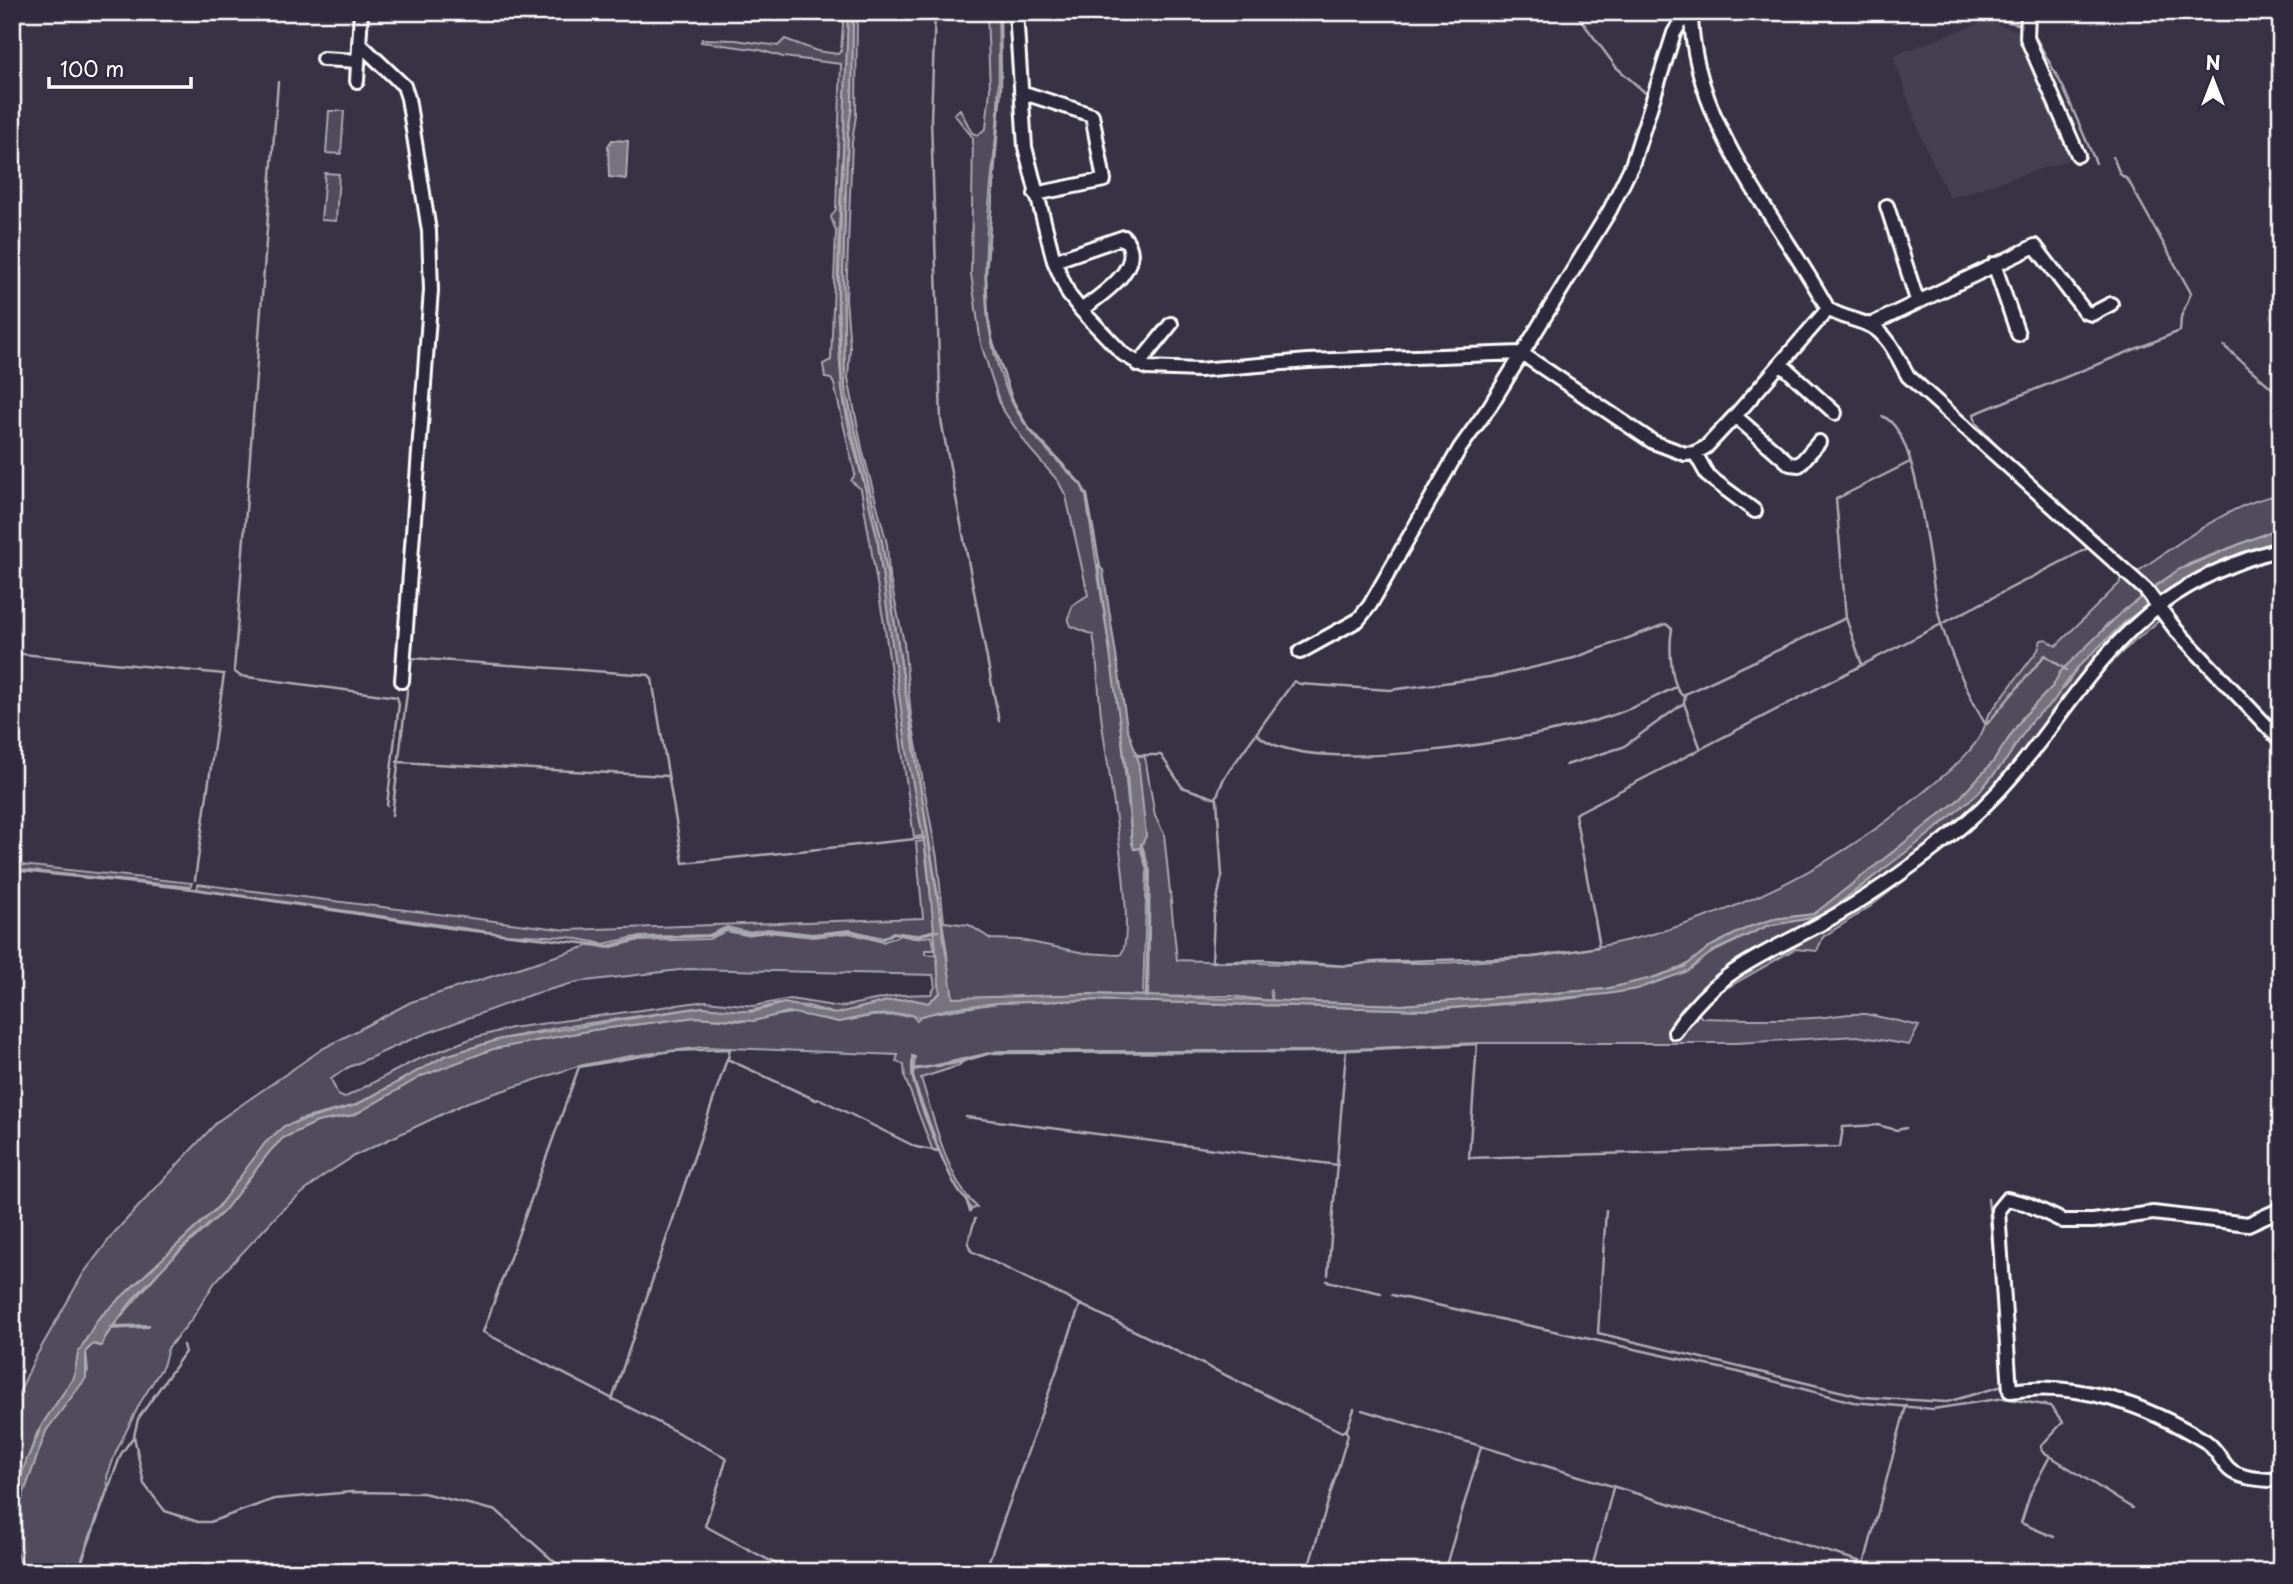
<svg xmlns="http://www.w3.org/2000/svg" width="2293" height="1584" viewBox="0 0 2293 1584" font-family="'Playpen Sans',sans-serif">
<style>
.built{fill:#444051}
.green{fill:#514c5c;stroke:#a8a6ae;stroke-width:2;fill-rule:evenodd}
.water{fill:#76737f;stroke:#adabb2;stroke-width:2}
.lines{fill:none;stroke-linecap:round;stroke-linejoin:round}
.stream{stroke:#adabb2;stroke-width:2.5}
.minor-casing{stroke:#fff;stroke-width:18}
.minor{stroke:#2f2a3d;stroke-width:12}
</style>
<rect width="100%" height="100%" fill="#373345"/>
<filter id="ink" filterUnits="userSpaceOnUse"><feTurbulence type="fractalNoise" baseFrequency=".0143" numOctaves="2"/><feDisplacementMap in="SourceGraphic" scale="14" xChannelSelector="R" yChannelSelector="G"/><feConvolveMatrix kernelMatrix="1 2 1 2 8 2 1 2 1" color-interpolation-filters="sRGB"/></filter>
<g filter="url(#ink)">
<path class="built" d="M 1985,21 L 2018,31 L 2071,159 L 1950,198 L 1922,139 L 1893,56 Z"/>
<path class="green" d="M 844,12 L 848,12 C 848,137 829,263 842,388 C 847,437 868,488 877,538 C 893,637 904,737 923,836 L 914,837 L 886,636 L 861,489 L 851,481 L 855,474 L 834,384 L 831,379 L 825,378 L 823,364 L 831,360 L 836,231 L 831,217 L 836,209 L 841,64 L 783,57 L 760,50 L 701,42 L 702,39 L 736,40 L 778,46 L 785,39 L 817,51 L 838,54 L 841,51 Z
M 853,12 L 857,12 L 856,116 L 852,142 L 846,299 L 850,348 L 848,378 L 862,448 L 887,544 L 889,574 L 904,643 L 911,716 L 937,858 L 944,922 L 969,925 L 991,939 L 1020,940 L 1085,953 L 1120,955 C 1140,938 1104,750 1101,715 C 1098,688 1098,662 1093,635 L 1071,626 L 1068,618 L 1073,605 L 1088,595 L 1066,496 L 1058,481 L 1030,449 L 1001,407 L 981,344 L 971,274 L 973,138 L 954,114 L 960,109 L 972,133 L 978,135 L 986,128 L 990,90 L 987,12 L 998,12 C 999,50 1000,87 997,124 C 989,219 968,319 1015,408 C 1031,437 1058,461 1081,485 L 1086,496 L 1119,710 L 1132,843 L 1134,849 L 1140,848 L 1147,870 L 1143,996 L 1091,994 L 959,999 L 952,998 L 950,994 L 947,953 L 882,542 L 845,388 L 843,269 L 848,131 L 852,106 Z
M 329,111 L 344,111 L 341,154 L 326,153 Z
M 325,173 L 339,174 L 336,221 L 321,220 Z
M 2281,495 L 2278,529 L 2189,564 L 2150,589 L 2134,574 C 2174,547 2233,500 2281,495 Z
M 2122,575 L 2145,594 L 2106,625 L 2094,643 L 2065,667 L 2053,686 L 2023,717 L 1993,762 L 1957,801 L 1845,891 L 1814,914 L 1774,919 L 1749,927 L 1715,944 L 1684,967 L 1634,984 L 1605,989 L 1402,1005 L 1273,1001 L 1270,989 L 1272,1001 L 1231,996 L 1148,997 L 1150,871 L 1142,845 L 1145,828 L 1136,755 L 1145,757 L 1155,816 L 1164,834 L 1177,960 L 1347,966 L 1373,962 C 1578,970 1760,927 1920,795 C 1943,776 1983,747 1987,717 L 2038,650 L 2041,640 L 2046,639 L 2056,646 L 2119,584 Z
M 2152,601 L 2162,618 L 2123,651 L 2095,680 L 2035,759 L 1971,829 L 1871,906 L 1823,937 L 1817,951 L 1795,949 L 1720,992 L 1698,1013 L 1702,1018 C 1738,1019 1775,1020 1812,1018 C 1830,1018 1846,1012 1865,1014 C 1883,1017 1901,1022 1919,1026 L 1909,1045 L 1857,1036 L 1736,1043 L 1478,1043 L 1309,1051 L 998,1051 L 919,1069 L 914,1069 L 915,1057 L 912,1056 L 912,1076 L 936,1140 L 938,1150 L 933,1151 L 905,1078 L 904,1065 L 896,1061 L 898,1055 L 704,1047 L 630,1056 L 578,1066 L 468,1102 L 356,1155 L 323,1176 L 282,1210 L 215,1282 L 192,1319 L 168,1348 L 163,1366 L 140,1403 L 116,1452 L 107,1477 L 108,1487 L 77,1572 L 23,1572 L 12,1541 L 12,1526 L 46,1431 L 88,1371 L 86,1351 L 93,1344 L 100,1346 L 111,1329 L 148,1327 L 149,1325 L 113,1326 L 165,1265 L 224,1211 L 271,1150 L 283,1138 L 317,1122 L 354,1115 L 421,1076 L 455,1061 L 493,1049 L 593,1030 L 696,1017 L 743,1021 L 798,1012 L 839,1022 L 872,1016 L 912,1015 L 917,1021 L 921,1015 L 998,1003 L 1088,1000 L 1428,1010 L 1558,1000 L 1637,989 L 1767,926 L 1822,916 L 1861,887 L 1978,793 L 2006,760 L 2032,720 L 2066,686 L 2077,668 L 2112,632 Z
M 924,841 L 935,930 L 916,935 L 893,932 L 883,938 L 850,930 L 812,934 L 768,929 L 747,932 L 727,927 L 709,935 L 635,937 L 604,944 L 568,937 L 503,934 L 197,889 L 198,884 L 567,930 L 923,918 L 916,842 Z
M 12,864 L 192,883 L 190,887 L 12,869 Z
M 726,931 L 746,935 L 768,932 L 813,937 L 849,933 L 883,942 L 900,935 L 913,938 L 932,936 L 935,950 L 925,950 L 925,954 L 937,955 L 940,993 L 928,1003 L 910,999 L 888,1001 L 835,1014 L 809,1006 L 778,1004 L 744,1012 L 703,1007 L 561,1027 L 501,1039 L 445,1056 L 356,1105 L 298,1120 L 247,1169 L 218,1207 L 98,1319 L 84,1343 L 74,1377 L 37,1433 L 12,1502 L 12,1479 L 18,1457 L 12,1469 L 12,1408 L 34,1360 L 83,1274 L 114,1233 L 218,1121 L 322,1049 L 411,1002 L 591,945 L 608,948 L 636,941 L 709,939 ZM 688,969 L 933,975 L 935,987 L 931,994 L 900,995 L 840,1007 L 790,999 L 754,1006 L 706,1001 L 511,1028 L 473,1038 L 414,1061 L 344,1098 L 338,1095 L 331,1079 L 347,1068 L 414,1038 L 530,995 L 577,982 Z
M 965,1060 L 958,1066 L 921,1078 C 933,1115 947,1181 977,1207 L 971,1210 L 966,1199 C 952,1192 918,1096 913,1075 L 914,1070 Z"/>
<path class="water" d="M 848,12 L 853,12 L 852,106 L 848,131 L 843,269 L 845,388 L 882,542 L 953,998 L 1091,994 L 1402,1005 L 1605,989 L 1652,978 L 1684,967 L 1709,947 L 1749,927 L 1774,919 L 1814,914 L 1957,801 L 1993,762 L 2023,717 L 2053,686 L 2060,672 L 2123,611 L 2178,570 L 2281,527 L 2281,538 L 2194,574 L 2127,620 L 2077,668 L 2052,703 L 2032,720 L 2006,760 L 1978,793 L 1931,833 L 1822,916 L 1767,926 L 1713,951 L 1688,971 L 1637,989 L 1607,994 L 1428,1010 L 1088,1000 L 997,1003 L 952,1008 L 918,1017 L 908,1014 L 872,1015 L 839,1022 L 788,1012 L 754,1021 L 696,1017 L 593,1030 L 493,1049 L 422,1076 L 354,1115 L 317,1122 L 283,1138 L 271,1150 L 224,1211 L 180,1250 L 135,1297 L 105,1337 L 102,1346 L 93,1344 L 86,1351 L 86,1378 L 46,1431 L 12,1526 L 12,1502 L 27,1459 L 43,1423 L 74,1377 L 78,1353 L 98,1319 L 218,1207 L 265,1143 L 284,1126 L 356,1105 L 445,1056 L 501,1039 L 703,1007 L 753,1012 L 784,1003 L 835,1014 L 888,1001 L 910,999 L 928,1003 L 940,993 L 927,858 L 908,758 L 877,537 L 842,390 L 838,298 Z
M 612,140 L 628,141 L 626,179 L 609,177 L 608,146 Z
M 1098,566 L 1103,570 L 1127,727 L 1138,759 L 1146,836 L 1140,848 L 1134,849 L 1132,843 L 1127,776 Z"/>
<g class="lines">
<path class="stream" d="M 935,12 L 931,119 L 941,420 L 999,721
M 1000,12 L 1001,87 L 986,275 L 988,318 L 992,339 L 1012,399 L 1027,426 L 1081,484 L 1087,495 L 1100,567
M 1575,12 L 1616,67 L 1649,96
M 1967,12 L 2022,25
M 2031,29 L 2063,87 L 2096,163
M 278,82 L 234,671 L 240,676 L 397,697 L 399,704 L 387,805
M 2224,346 L 2281,396
M 1882,416 C 1922,430 1928,583 1941,623 C 1951,657 1967,691 1984,722 L 1987,724 L 2045,655 L 2066,670
M 2003,453 L 1976,423 L 1974,414 L 2180,331 L 2181,317 L 2191,293 L 2128,180 L 2120,174 L 2113,157
M 417,559 L 434,323
M 12,653 L 224,674 L 195,880
M 411,658 L 649,675 L 652,679 L 683,863 L 925,838
M 1862,665 L 1846,618 L 1836,499 L 1910,462 L 1909,453
M 1257,734 C 1306,782 1542,738 1607,717 C 1631,710 1653,698 1676,687
M 1700,747 L 1684,703 L 1685,694 L 1846,618
M 1134,755 L 1161,755 L 1182,787 L 1217,799 L 1222,876 L 1214,914 L 1212,962 L 1262,960 L 1347,966 L 1373,962 L 1534,957 L 1593,948 L 1598,947 L 1599,941 L 1575,814 L 2090,547
M 397,762 L 668,776
M 1566,765 L 1623,747 L 1684,703
M 1216,798 L 1224,778 L 1294,681 L 1300,684 L 1390,690 L 1497,676 L 1574,658 L 1666,624 L 1672,629 C 1669,645 1670,686 1683,696
M 392,815 L 408,684 L 415,587
M 1141,844 L 1149,871 L 1146,997
M 12,870 L 193,889 L 457,929 L 609,946 L 636,939 L 710,936 L 726,929 L 747,934 L 769,931 L 813,935 L 850,931 L 881,940 L 894,933 L 916,936 L 938,931
M 913,1057 C 912,1063 912,1072 913,1078 C 917,1098 953,1193 966,1199 L 970,1211
M 728,1058 L 730,1049 L 671,1051 L 579,1067 L 483,1332 L 727,1458 L 705,1526 L 791,1572
M 913,1069 L 953,1064 L 991,1053 L 1309,1052 L 1477,1044 L 1469,1158 L 1840,1147 L 1843,1127 L 1877,1125 L 1897,1130 L 1906,1128
M 966,1117 L 1338,1165
M 1988,1199 L 1997,1291
M 1606,1210 L 1598,1333 L 1864,1397 L 1947,1402 L 2006,1385
M 975,1219 L 968,1243 L 971,1251 L 1342,1432 L 1347,1429 L 1354,1409
M 1328,1275 L 1346,1051
M 1327,1281 L 1381,1293
M 1392,1295 L 1738,1372 L 1853,1402 L 1933,1409 L 2004,1398 L 2050,1406 L 2063,1422 L 2041,1446 L 2042,1451 L 2132,1508
M 110,1327 L 148,1326
M 183,1345 L 185,1352 L 138,1419 L 134,1436 L 144,1484 L 165,1511 L 198,1522 L 210,1522 L 274,1499 L 351,1492 L 423,1493 L 497,1511 L 566,1572
M 612,1400 L 727,1059 L 816,1100 L 820,1099 L 916,1147 L 938,1151
M 1362,1410 L 1865,1563
M 2050,1456 L 2031,1492 L 2021,1523 L 2054,1537
M 78,1572 L 121,1454 L 134,1436
M 985,1572 L 1080,1305
M 1307,1572 L 1348,1435 L 1346,1431
M 1444,1572 L 1481,1447
M 1591,1572 L 1613,1488
M 1862,1572 L 1906,1406"/>
<defs>
<path id="minor" d="M 1016,12 L 1025,147 L 1054,261 L 1069,295 L 1081,310 L 1123,354 L 1147,368 L 1199,370 L 1308,361 L 1521,353 L 1653,442 L 1685,454 L 1695,453 L 1706,447 L 1735,416 L 1828,309
M 1691,12 C 1692,125 1777,215 1828,309 C 1842,318 1857,319 1871,326 C 1888,334 1899,360 1908,376 L 2146,590 L 2176,630 L 2281,741
M 2028,12 L 2027,38 L 2078,155
M 359,43 L 404,86 L 408,98 L 429,231 L 431,290 L 402,681
M 323,59 L 358,61
M 357,81 L 361,12
M 1021,92 L 1092,115 L 1104,180 L 1035,194
M 1887,206 L 1917,300
M 1054,261 L 1124,237 C 1148,266 1101,295 1081,310
M 1994,264 L 2018,334
M 1870,325 L 2035,246 L 2085,312 L 2092,314 L 2111,304
M 1781,364 L 1835,413
M 1138,365 L 1171,324
M 1735,416 L 1790,464 L 1799,465 L 1819,442
M 1695,453 L 1708,476 L 1755,511
M 1300,652 L 1358,620 L 1370,605 L 1460,448 L 1490,406 L 1610,210 L 1632,165 L 1674,33 L 1682,20 L 1691,14
M 1675,1032 C 1718,968 1763,956 1826,921 C 1867,898 1907,870 1944,841 C 1968,822 1994,798 2013,775 C 2061,718 2100,649 2161,604 C 2198,577 2238,560 2281,549
M 2281,1209 L 2248,1224 L 2153,1213 L 2093,1221 L 2063,1221 L 2027,1204 L 2007,1199 L 1998,1210 L 2010,1391 C 2078,1380 2148,1406 2205,1441 C 2217,1449 2220,1460 2229,1469 C 2241,1480 2266,1479 2281,1481"/>
</defs>
<use href="#minor" class="minor-casing"/>
<use href="#minor" class="minor"/>
</g>
</g>
<rect width="2293" height="1584" fill="none" stroke="#2f2a3d" stroke-width="42"/>
<rect x="21" y="21" width="2251" height="1542" fill="none" stroke="#fff" stroke-width="2.5" filter="url(#ink)"/>
<g transform="translate(2213 80)" stroke="#2f2a3d" stroke-width="5" paint-order="stroke">
<path d="M0-5L12 26L0 18L-12 26Z" fill="#ffffff"/>
<text y="-10" font-size="19" font-weight="bold" text-anchor="middle" fill="#ffffff">N</text>
</g>
<path d="M49 77v10h142v-10" fill="none" stroke="#ffffff" stroke-width="3.5"/>
<text x="60" y="77" font-size="21" fill="#ffffff" stroke="#2f2a3d" stroke-width="5" paint-order="stroke">100 m</text>
</svg>
